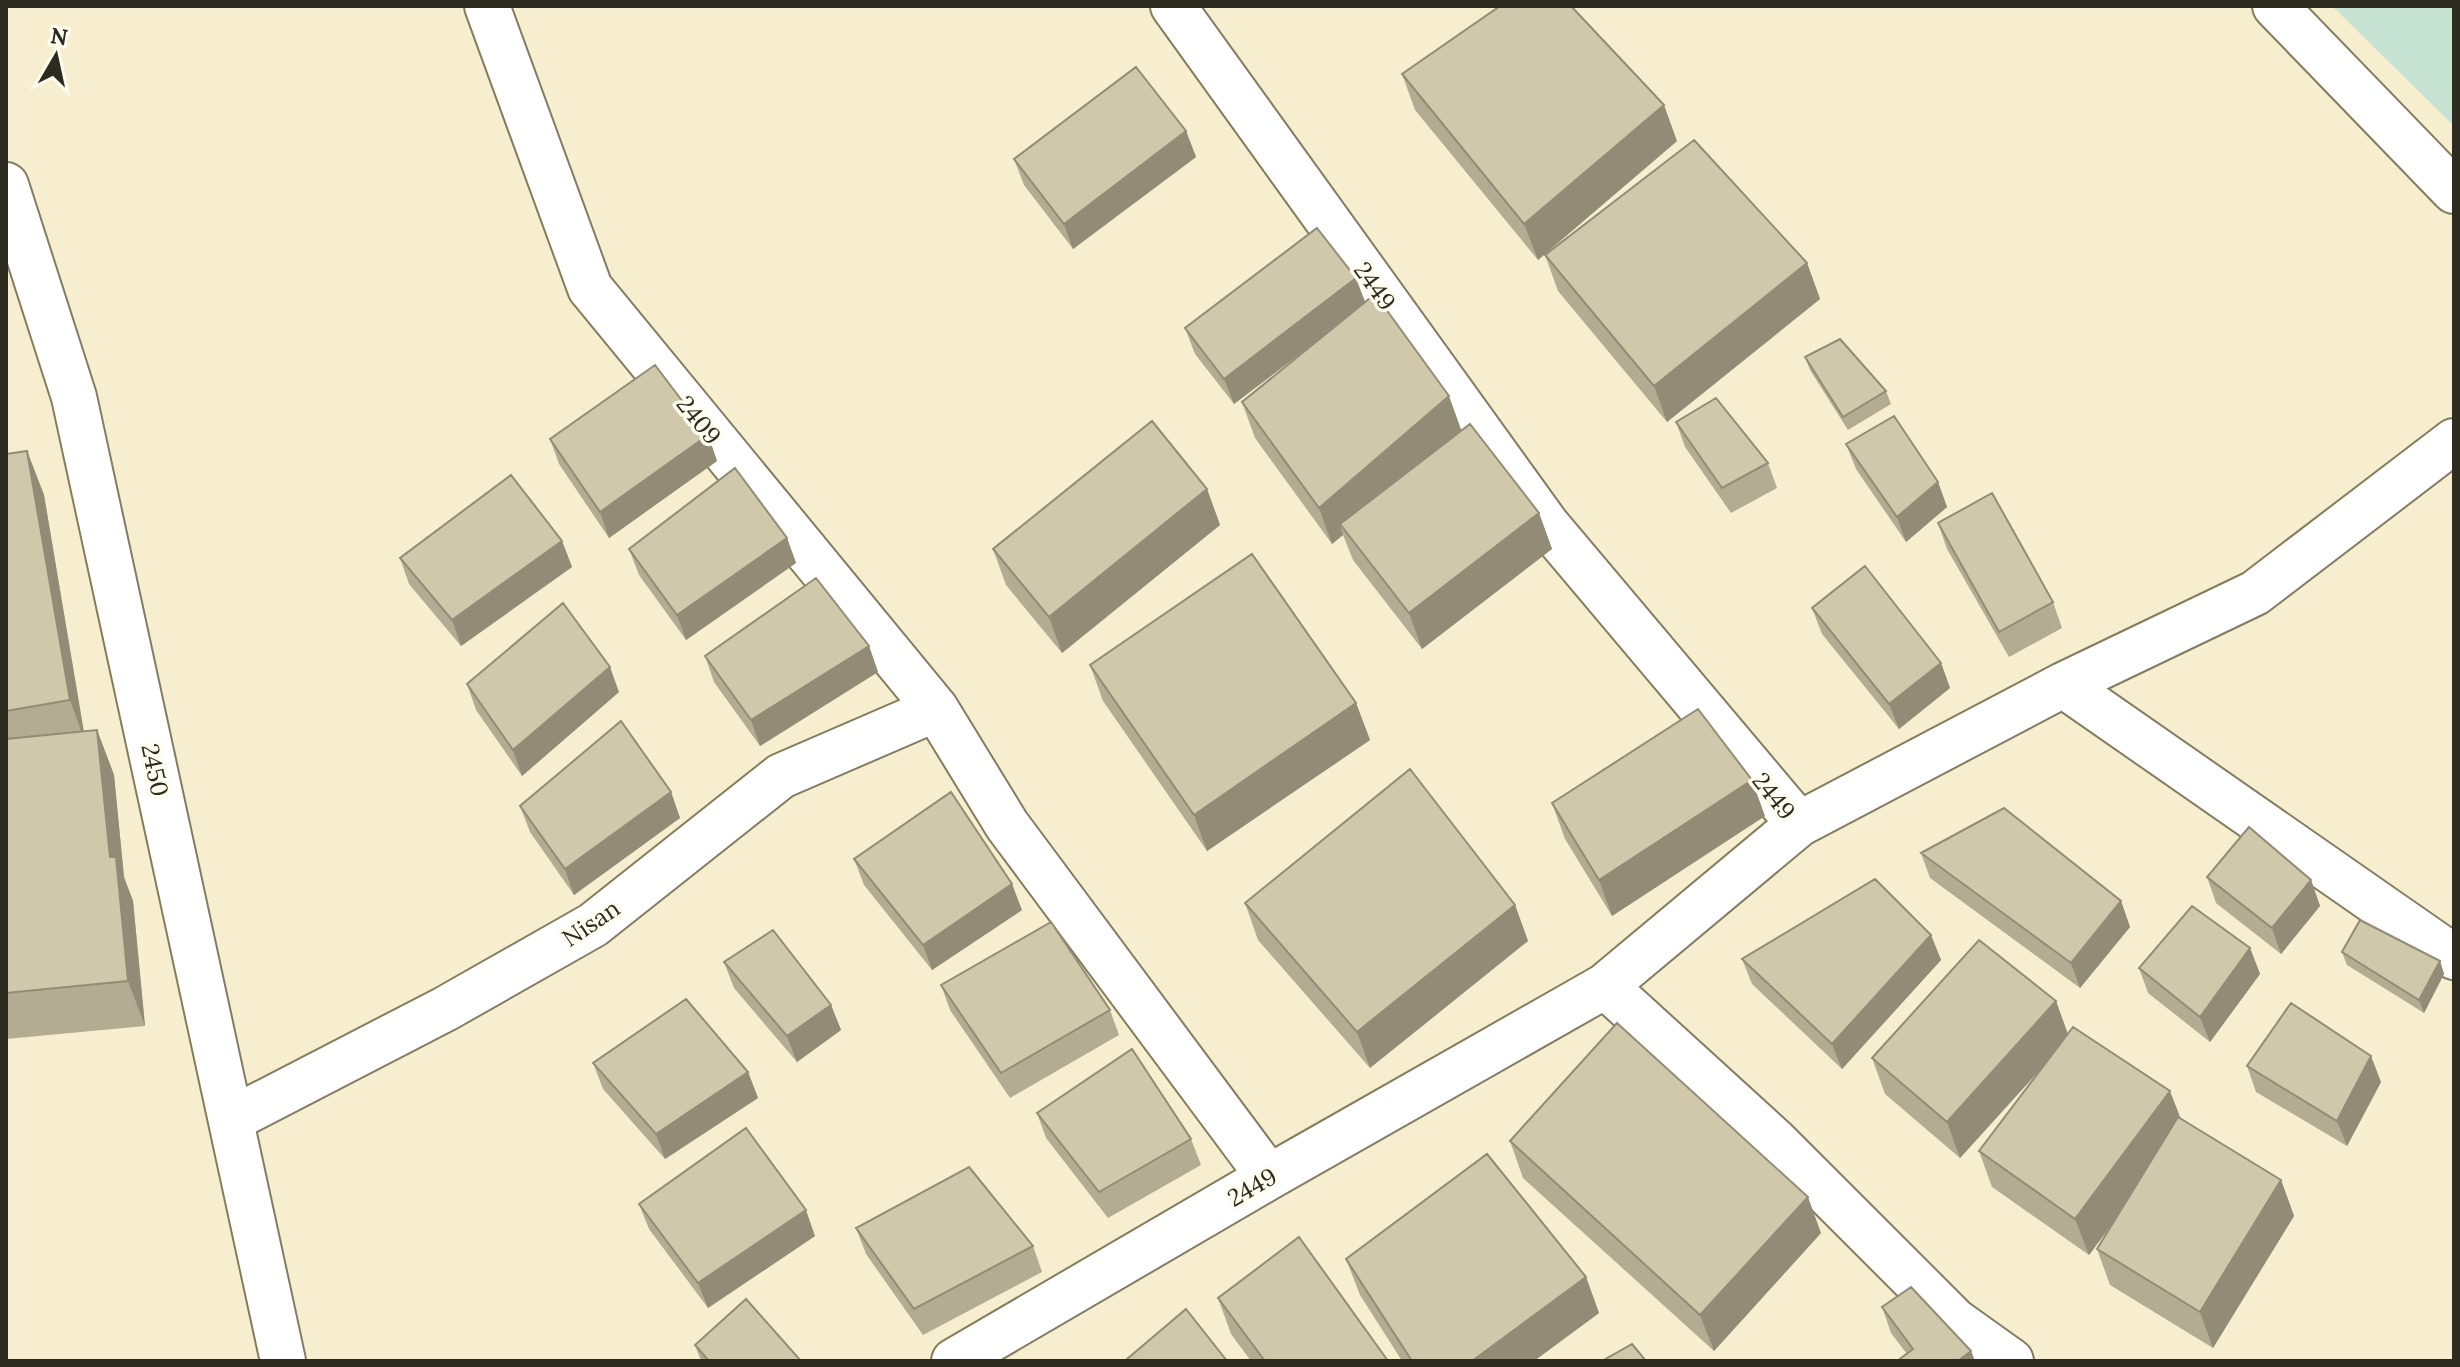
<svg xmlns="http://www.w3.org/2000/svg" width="2460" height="1367" viewBox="0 0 2460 1367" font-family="Lora,serif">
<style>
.green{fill:#c6e3d4}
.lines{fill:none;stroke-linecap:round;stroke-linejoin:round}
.street-casing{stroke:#837c60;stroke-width:48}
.street{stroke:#fff;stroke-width:44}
.wall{fill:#b3ac92}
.shaded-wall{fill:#928c77}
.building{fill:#d0c8aa;stroke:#928c77;stroke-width:2}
.labels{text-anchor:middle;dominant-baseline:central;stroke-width:7;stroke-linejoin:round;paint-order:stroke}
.street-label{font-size:24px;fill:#2d2a1f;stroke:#fefbef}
</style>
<rect width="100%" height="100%" fill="#f6eecf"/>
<path class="green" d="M 2332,6 L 2454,6 L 2454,126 Z"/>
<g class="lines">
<defs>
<path id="street" d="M 487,6 L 590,288 L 936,709 L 1007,825 L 1269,1177
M 2275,6 L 2454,191
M 6,185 L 74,397 L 283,1361
M 2063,685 L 2255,593 L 2454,441
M 1799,824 L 2063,685 L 2454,957
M 1605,986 L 1775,1141 L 1955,1321 L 2011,1361
M 232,1119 L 445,1009 L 593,925 L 781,776 L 936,709
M 954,1361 L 1269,1177 L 1605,986 L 1799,824 L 1547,525 L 1173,6"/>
</defs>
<use href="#street" class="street-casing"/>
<use href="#street" class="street"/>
</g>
<path class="wall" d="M 1402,74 L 1677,141 L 1538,260 L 1415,110 Z
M 1186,131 L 1196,157 L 1073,249 L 1024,185 L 1014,159 Z
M 1545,255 L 1807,263 L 1820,299 L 1667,422 L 1558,291 Z
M 1365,302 L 1462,431 L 1539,513 L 1552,549 L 1422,649 L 1353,560 L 1343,535 L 1332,544 L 1255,438 L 1242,402 L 1325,334 L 1234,404 L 1195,354 L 1185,328 Z
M 1805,357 L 1886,391 L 1891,404 L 1848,430 L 1810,370 Z
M 1676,422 L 1768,463 L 1777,488 L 1731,513 L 1685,447 Z
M 708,435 L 717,461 L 609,538 L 559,464 L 550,439 Z
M 1846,444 L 1938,482 L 1947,507 L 1906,542 L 1856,469 Z
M 27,451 L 44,495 L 84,732 L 97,730 L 114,775 L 124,878 L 133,901 L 145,1026 L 6,1039 L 6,454 Z
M 1207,489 L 1220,525 L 1062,653 L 1006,585 L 993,549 Z
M 1938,523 L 2053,602 L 2062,628 L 2009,657 L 1947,549 Z
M 787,538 L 796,563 L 686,640 L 639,575 L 629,549 Z
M 562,541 L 572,567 L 461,646 L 409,584 L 400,558 Z
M 1812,608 L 1941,663 L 1950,688 L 1899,729 L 1822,634 Z
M 869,646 L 878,672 L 760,746 L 714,682 L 705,656 Z
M 1090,665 L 1356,703 L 1370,740 L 1207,851 L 1103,701 Z
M 467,684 L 619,692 L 522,776 L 476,710 Z
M 671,792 L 680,818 L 574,895 L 530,832 L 520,806 Z
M 1552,803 L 1765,816 L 1612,916 L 1565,839 Z
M 1921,853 L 2121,901 L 2130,927 L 2080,988 L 1930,878 Z
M 854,859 L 1022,910 L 932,970 L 864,885 Z
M 2207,877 L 2311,880 L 2320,906 L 2281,954 L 2216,903 Z
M 1245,903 L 1515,905 L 1528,941 L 1370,1068 L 1258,940 Z
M 1931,935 L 1941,960 L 1842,1069 L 1752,984 L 1742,959 Z
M 2250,948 L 2260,974 L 2210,1042 L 2148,993 L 2139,968 Z
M 2342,952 L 2440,961 L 2444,974 L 2424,1013 L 2347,965 Z
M 724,962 L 831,1005 L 841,1030 L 797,1062 L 734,988 Z
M 941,985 L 1110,1010 L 1119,1035 L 1010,1098 L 950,1010 Z
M 2056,1001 L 2068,1034 L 2180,1118 L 2281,1180 L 2294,1216 L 2213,1348 L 2110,1285 L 2097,1249 L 2115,1220 L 2089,1255 L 1992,1187 L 1979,1151 L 2045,1064 L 1960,1158 L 1885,1094 L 1872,1058 Z
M 593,1063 L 748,1072 L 758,1098 L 665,1159 L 603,1089 Z
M 2247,1066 L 2381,1082 L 2347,1146 L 2256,1092 Z
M 1037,1113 L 1191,1139 L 1201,1165 L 1108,1218 L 1046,1138 Z
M 1510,1141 L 1821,1233 L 1714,1351 L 1523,1178 Z
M 639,1204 L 815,1236 L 708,1308 L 649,1229 Z
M 856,1228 L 1033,1246 L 1042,1272 L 923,1335 L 866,1254 Z
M 1346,1259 L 1586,1277 L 1599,1313 L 1534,1361 L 1402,1361 L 1360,1295 Z
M 1218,1298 L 1388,1361 L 1251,1361 L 1231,1334 Z
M 1882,1307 L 1971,1351 L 1975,1361 L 1897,1361 L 1907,1354 L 1891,1333 Z
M 695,1345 L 801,1361 L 701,1361 Z"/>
<path class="shaded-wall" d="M 1664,105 L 1677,141 L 1538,260 L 1524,224 Z
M 1186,131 L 1196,157 L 1073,249 L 1064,224 Z
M 1807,263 L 1820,299 L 1667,422 L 1654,386 Z
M 1356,278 L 1366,304 L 1234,404 L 1224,379 Z
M 1449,396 L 1462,432 L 1340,524 L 1343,535 L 1332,544 L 1319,508 Z
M 708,435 L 717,461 L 609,538 L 600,512 Z
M 27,451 L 44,495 L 86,745 L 70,700 Z
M 1938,482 L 1947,507 L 1906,542 L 1897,517 Z
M 1207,489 L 1220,525 L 1062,653 L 1049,617 Z
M 1539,513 L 1552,549 L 1422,649 L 1409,613 Z
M 787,538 L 796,563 L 686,640 L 677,615 Z
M 562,541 L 572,567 L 461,646 L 452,620 Z
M 869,646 L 878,672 L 760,746 L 751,720 Z
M 1941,663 L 1950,688 L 1899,729 L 1889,704 Z
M 610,667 L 619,692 L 522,776 L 513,750 Z
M 1356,703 L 1370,740 L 1207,851 L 1194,815 Z
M 97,730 L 114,775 L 124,877 L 133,901 L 145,1026 L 128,981 L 110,857 Z
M 1752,780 L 1765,816 L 1612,916 L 1599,880 Z
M 671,792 L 680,818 L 574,895 L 565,869 Z
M 2311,880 L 2320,906 L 2281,954 L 2272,928 Z
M 1012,884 L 1022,910 L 932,970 L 923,945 Z
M 2121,901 L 2130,927 L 2080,988 L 2071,963 Z
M 1515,905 L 1528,941 L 1370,1068 L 1357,1032 Z
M 1931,935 L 1941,960 L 1842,1069 L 1832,1044 Z
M 2250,948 L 2260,974 L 2210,1042 L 2200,1017 Z
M 2440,961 L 2444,974 L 2424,1013 L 2419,1000 Z
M 2056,1001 L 2069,1038 L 1960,1158 L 1947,1122 Z
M 831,1005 L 841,1030 L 797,1062 L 787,1036 Z
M 2371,1056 L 2381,1082 L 2347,1146 L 2337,1121 Z
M 748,1072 L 758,1098 L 665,1159 L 656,1134 Z
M 2170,1091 L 2184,1127 L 2089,1255 L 2075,1219 Z
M 2281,1180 L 2294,1216 L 2213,1348 L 2200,1312 Z
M 1808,1197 L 1821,1233 L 1714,1351 L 1700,1315 Z
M 806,1210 L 815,1236 L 708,1308 L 698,1283 Z
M 1586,1277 L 1599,1313 L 1534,1361 L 1472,1361 Z
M 1971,1351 L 1975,1361 L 1958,1361 Z"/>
<path class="building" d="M 1500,6 L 1571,6 L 1664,105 L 1524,224 L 1402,74 Z
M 1136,67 L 1186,131 L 1064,224 L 1014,159 Z
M 1694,140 L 1807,263 L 1654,386 L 1545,255 Z
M 1317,228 L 1356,278 L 1224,379 L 1185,328 Z
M 1375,294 L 1449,396 L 1319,508 L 1242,402 Z
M 1840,339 L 1886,391 L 1843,417 L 1805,357 Z
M 655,365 L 708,435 L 600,512 L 550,439 Z
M 1716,398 L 1768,463 L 1722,488 L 1676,422 Z
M 1894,416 L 1938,482 L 1897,517 L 1846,444 Z
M 1152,421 L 1207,489 L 1049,617 L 993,549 Z
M 1470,424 L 1539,513 L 1409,613 L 1340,524 Z
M 27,451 L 70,700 L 6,711 L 6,454 Z
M 735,468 L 787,538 L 677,615 L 629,549 Z
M 511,475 L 562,541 L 452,620 L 400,558 Z
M 1992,493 L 2053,602 L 1999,632 L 1938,523 Z
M 1252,554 L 1356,703 L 1194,815 L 1090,665 Z
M 1865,566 L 1941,663 L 1889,704 L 1812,608 Z
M 816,578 L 869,646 L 751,720 L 705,656 Z
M 563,603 L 610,667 L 513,750 L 467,684 Z
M 1698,709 L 1752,780 L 1599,880 L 1552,803 Z
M 621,721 L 671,792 L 565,869 L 520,806 Z
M 97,730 L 110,857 L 116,857 L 128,981 L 6,993 L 6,739 Z
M 1410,769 L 1515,905 L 1357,1032 L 1245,903 Z
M 951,792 L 1012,884 L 923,945 L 854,859 Z
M 2004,808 L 2121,901 L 2071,963 L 1921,853 Z
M 2249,827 L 2311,880 L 2272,928 L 2207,877 Z
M 1875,879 L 1931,935 L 1832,1044 L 1742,959 Z
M 2192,906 L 2250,948 L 2200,1017 L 2139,968 Z
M 2360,920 L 2440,961 L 2419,1000 L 2342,952 Z
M 1051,922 L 1110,1010 L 1001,1073 L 941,985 Z
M 773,930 L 831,1005 L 787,1036 L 724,962 Z
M 1979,940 L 2056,1001 L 1947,1122 L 1872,1058 Z
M 686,999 L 748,1072 L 656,1134 L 593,1063 Z
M 2291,1003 L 2371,1056 L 2337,1121 L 2247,1066 Z
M 1617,1023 L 1808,1197 L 1700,1315 L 1510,1141 Z
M 2073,1027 L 2170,1091 L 2075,1219 L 1979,1151 Z
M 1132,1049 L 1191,1139 L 1099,1192 L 1037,1113 Z
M 2178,1117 L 2281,1180 L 2200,1312 L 2097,1249 Z
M 746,1128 L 806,1210 L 698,1283 L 639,1204 Z
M 1487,1154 L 1586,1277 L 1472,1361 L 1412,1361 L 1346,1259 Z
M 969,1167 L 1033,1246 L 914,1309 L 856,1228 Z
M 1299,1237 L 1388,1361 L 1265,1361 L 1218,1298 Z
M 1911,1287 L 1971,1351 L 1958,1361 L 1897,1361 L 1913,1349 L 1882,1307 Z
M 746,1299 L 801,1361 L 709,1361 L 695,1345 Z
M 1186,1309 L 1227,1361 L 1128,1361 L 1127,1359 Z
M 1632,1344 L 1646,1361 L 1602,1361 Z"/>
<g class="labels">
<g class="street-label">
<text transform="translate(1375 286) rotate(54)">2449</text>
<text transform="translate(699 420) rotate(51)">2409</text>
<text transform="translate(155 770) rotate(78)">2450</text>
<text transform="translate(1774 796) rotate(51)">2449</text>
<text transform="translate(591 923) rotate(-34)">Nisan</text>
<text transform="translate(1252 1187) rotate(-30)">2449</text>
</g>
</g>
<rect width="2460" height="1367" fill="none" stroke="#2d2a1f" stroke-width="16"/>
<g transform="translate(56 56) rotate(9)" stroke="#fefbef" stroke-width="6" paint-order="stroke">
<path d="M0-6L14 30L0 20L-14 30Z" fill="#2d2a1f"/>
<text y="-12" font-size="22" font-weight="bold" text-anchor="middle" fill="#2d2a1f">N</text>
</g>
</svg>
